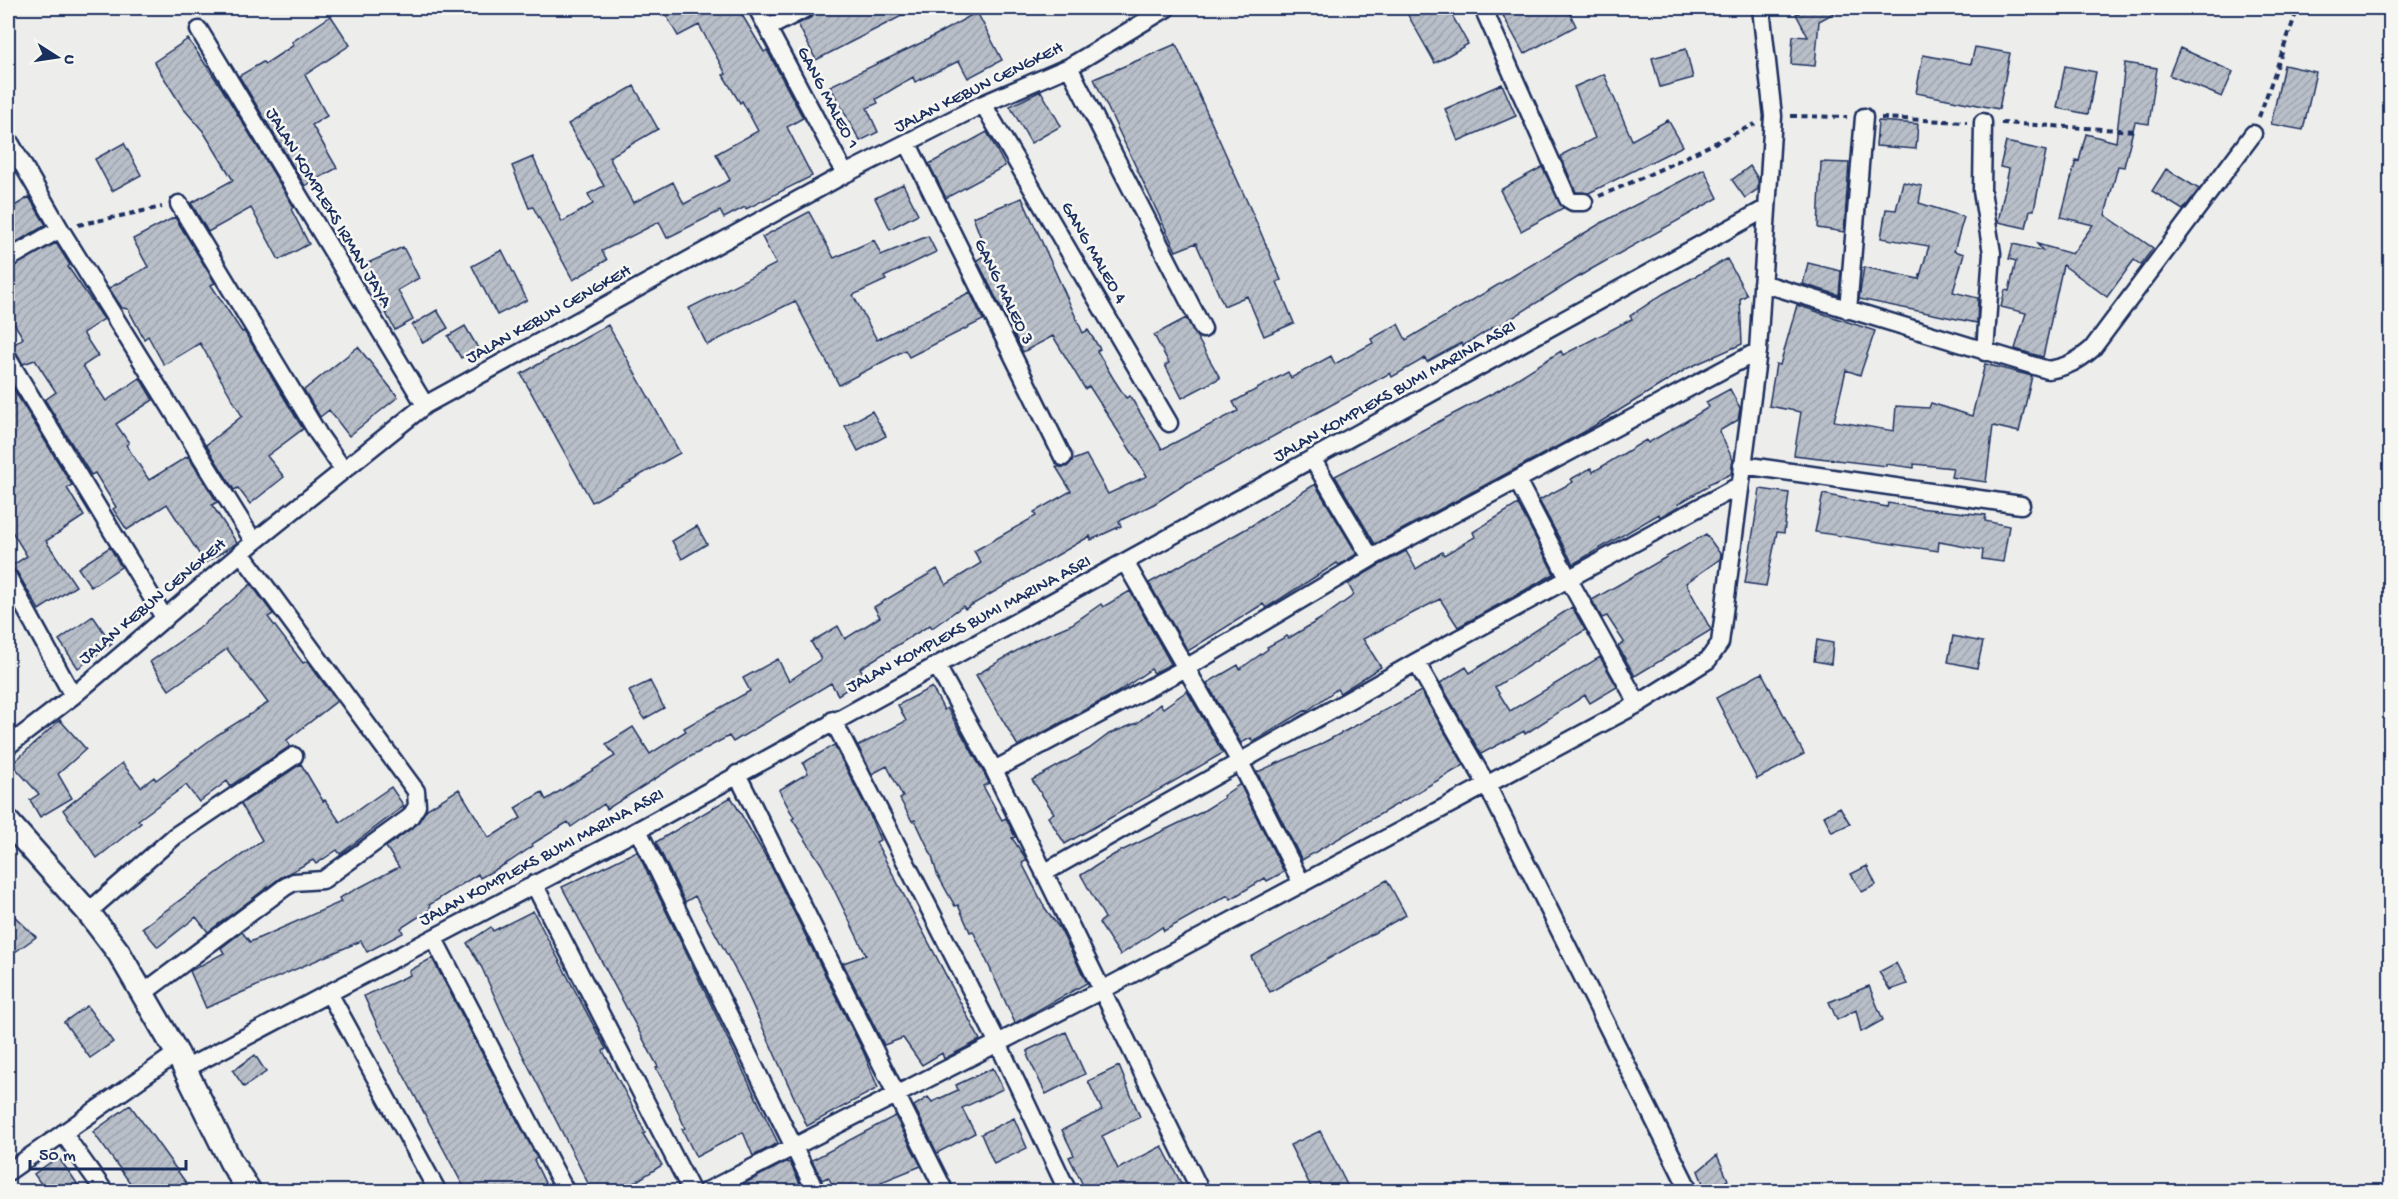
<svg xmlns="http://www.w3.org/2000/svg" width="2398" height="1199" viewBox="0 0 2398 1199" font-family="'Gochi Hand',sans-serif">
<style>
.building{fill:url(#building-hatch);stroke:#1b2f5e;stroke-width:1.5}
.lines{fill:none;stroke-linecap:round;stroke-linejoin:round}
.minor-casing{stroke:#1b2f5e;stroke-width:21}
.secondary-casing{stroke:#1b2f5e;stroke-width:27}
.path{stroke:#1b2f5e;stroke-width:4;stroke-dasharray:6 4.5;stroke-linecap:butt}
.minor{stroke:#f6f6f2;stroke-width:16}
.secondary{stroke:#f6f6f2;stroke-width:22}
.labels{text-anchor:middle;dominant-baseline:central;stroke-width:5;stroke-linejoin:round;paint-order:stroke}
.street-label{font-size:18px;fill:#1b2f5e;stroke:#f6f6f2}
</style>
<defs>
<pattern id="building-hatch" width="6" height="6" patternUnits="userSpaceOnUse" patternTransform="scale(1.5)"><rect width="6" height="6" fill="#b9bfc8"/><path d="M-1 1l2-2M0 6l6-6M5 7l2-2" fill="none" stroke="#9ea4ae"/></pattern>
</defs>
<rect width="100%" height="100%" fill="#edeeec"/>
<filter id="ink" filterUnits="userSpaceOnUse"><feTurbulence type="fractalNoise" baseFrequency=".0167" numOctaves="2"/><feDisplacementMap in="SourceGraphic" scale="12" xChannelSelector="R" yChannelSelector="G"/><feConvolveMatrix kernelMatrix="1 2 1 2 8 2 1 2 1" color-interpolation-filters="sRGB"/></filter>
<g filter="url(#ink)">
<path class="building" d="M 662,8 L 738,8 L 764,52 L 767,50 L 803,118 L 787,127 L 812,176 L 746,209 L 745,207 L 724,218 L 720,211 L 667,238 L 659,222 L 602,251 L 607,260 L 573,280 L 533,207 L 529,208 L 512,166 L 533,157 L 562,222 L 593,204 L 588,194 L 604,186 L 568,124 L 634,86 L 658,129 L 609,157 L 633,203 L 673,182 L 684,204 L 730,180 L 716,154 L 758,131 L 742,101 L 740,103 L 723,75 L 726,74 L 699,25 L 678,36 Z
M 817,8 L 917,8 L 816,60 L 798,24 L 812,17 Z
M 1404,8 L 1448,8 L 1468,44 L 1435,63 Z
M 1499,8 L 1567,8 L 1576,26 L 1524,54 Z
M 1797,8 L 1843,8 L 1819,21 L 1815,66 L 1791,64 L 1793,36 L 1808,37 L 1796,14 L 1799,13 Z
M 977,12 L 1002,60 L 968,78 L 959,61 L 915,82 L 913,77 L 876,99 L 878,103 L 867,108 L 878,132 L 860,141 L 830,86 L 925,41 Z
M 331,16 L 350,45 L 305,75 L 327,116 L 312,125 L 337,168 L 305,186 L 239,76 L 263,62 L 265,64 L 294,45 L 292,42 Z
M 188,39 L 221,87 L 294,207 L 291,209 L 309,244 L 279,260 L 251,208 L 208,232 L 191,203 L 233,180 L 203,131 L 183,108 L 154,62 Z
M 1176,44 L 1255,219 L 1281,280 L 1277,282 L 1294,323 L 1264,336 L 1247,296 L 1224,306 L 1196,243 L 1176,251 L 1094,79 Z
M 1975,47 L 2010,53 L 1999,109 L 1916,93 L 1923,55 L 1971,64 Z
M 2180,48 L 2233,72 L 2222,97 L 2169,75 Z
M 1686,49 L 1693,78 L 1660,87 L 1652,58 Z
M 2125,63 L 2157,68 L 2149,124 L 2135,122 L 2124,167 L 2118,166 L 2105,215 L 2153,248 L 2141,265 L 2134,260 L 2107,297 L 2063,265 L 2043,357 L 2015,349 L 2026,313 L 2001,307 L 2005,290 L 2009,291 L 2016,261 L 2009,259 L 2013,244 L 2043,251 L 2037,244 L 2072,254 L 2093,225 L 2061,217 L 2076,160 L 2079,161 L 2086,134 L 2116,142 Z
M 2284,65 L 2316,72 L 2303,130 L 2271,124 Z
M 2065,66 L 2096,72 L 2088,114 L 2057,108 Z
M 1604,74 L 1632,140 L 1668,120 L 1683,146 L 1589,193 L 1576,192 L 1561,157 L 1563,154 L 1595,138 L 1574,87 Z
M 1502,84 L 1516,116 L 1458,141 L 1445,109 Z
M 1041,91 L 1061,126 L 1031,143 L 1010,106 Z
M 1878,121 L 1918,124 L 1916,149 L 1876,146 Z
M 987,132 L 1005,166 L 946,198 L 929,164 Z
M 2006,142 L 2046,151 L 2034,210 L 2030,210 L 2026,228 L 1998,222 L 2009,169 L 2000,167 Z
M 124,143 L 141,175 L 112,191 L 95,159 Z
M 1821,162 L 1849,163 L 1844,232 L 1818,228 Z
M 1750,166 L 1758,179 L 1758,189 L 1745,198 L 1732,180 Z
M 1542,167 L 1563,208 L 1521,231 L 1500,190 Z
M 1704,169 L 1718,198 L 1588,271 L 1496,328 L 1495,326 L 1463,346 L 1461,343 L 1427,362 L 1425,358 L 1392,377 L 1390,373 L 1187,483 L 1154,504 L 1119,521 L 1121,526 L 1091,540 L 1090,536 L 965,609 L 963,606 L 932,628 L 930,625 L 860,668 L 866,677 L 838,695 L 831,683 L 733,742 L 729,736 L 688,758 L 607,809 L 604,804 L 571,827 L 568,822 L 532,844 L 533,846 L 509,862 L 480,878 L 478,874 L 429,905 L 431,909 L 401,928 L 403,933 L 367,952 L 361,941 L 206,1008 L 190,971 L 224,953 L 221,948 L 242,932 L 250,942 L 341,902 L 339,898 L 399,867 L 386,847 L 416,825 L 427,809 L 459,789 L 489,838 L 521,818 L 515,808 L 542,792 L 546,800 L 615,756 L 606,744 L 633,727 L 650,754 L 686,731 L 684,728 L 750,691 L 743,678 L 778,659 L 789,681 L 821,659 L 811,642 L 838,626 L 845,639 L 880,617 L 874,607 L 937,569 L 946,585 L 981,563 L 974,551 L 1036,516 L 1034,512 L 1071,491 L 1056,467 L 1067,467 L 1073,460 L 1086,455 L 1108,494 L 1147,476 L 1089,386 L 1085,389 L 1053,336 L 1023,352 L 977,260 L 987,254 L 973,217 L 1022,198 L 1083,333 L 1088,330 L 1100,349 L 1097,351 L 1113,378 L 1126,398 L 1130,396 L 1162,449 L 1238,411 L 1233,402 L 1288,372 L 1291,378 L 1331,356 L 1335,364 L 1373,343 L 1371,339 L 1398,324 L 1406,340 L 1603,222 Z
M 2166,169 L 2199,189 L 2183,210 L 2152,191 Z
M 1903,182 L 1922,186 L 1919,203 L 1964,217 L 1954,251 L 1964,254 L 1953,292 L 1978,298 L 1977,323 L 1859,299 L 1864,267 L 1919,279 L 1929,246 L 1881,238 L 1886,209 L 1896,210 Z
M 903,184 L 918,214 L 890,229 L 875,198 Z
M 29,197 L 46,225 L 8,247 L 8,210 Z
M 809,212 L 834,258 L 874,240 L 881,255 L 928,236 L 936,252 L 884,277 L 886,280 L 853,295 L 877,340 L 970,292 L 983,320 L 909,357 L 905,350 L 839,385 L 795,301 L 707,345 L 689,308 L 776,264 L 762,237 Z
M 175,217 L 215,283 L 211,285 L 242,332 L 244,331 L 303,429 L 267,456 L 284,477 L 250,504 L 238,488 L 234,490 L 206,445 L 242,416 L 200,343 L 164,365 L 148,336 L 144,339 L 128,309 L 122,308 L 109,288 L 148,267 L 133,239 Z
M 56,243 L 70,265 L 68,267 L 104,319 L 83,333 L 98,356 L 83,366 L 106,401 L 140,378 L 153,400 L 116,424 L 129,443 L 126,445 L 149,480 L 188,456 L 217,502 L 212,505 L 237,543 L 205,563 L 167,504 L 127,530 L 113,509 L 116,507 L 95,473 L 91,475 L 45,400 L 56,392 L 35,360 L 23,364 L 17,353 L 8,349 L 23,338 L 8,313 L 8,269 Z
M 403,247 L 419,278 L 398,290 L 413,320 L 395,330 L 361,266 Z
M 502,250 L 527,300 L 497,315 L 472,266 Z
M 1727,259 L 1747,295 L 1740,299 L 1742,344 L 1688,368 L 1584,432 L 1375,544 L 1335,476 L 1499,390 L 1561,351 L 1563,355 L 1632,319 L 1630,316 L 1663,294 Z
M 1808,263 L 1841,271 L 1839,295 L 1803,284 Z
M 1797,305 L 1875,331 L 1860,375 L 1846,370 L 1834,421 L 1894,431 L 1896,406 L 1929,408 L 1931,403 L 1972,416 L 1985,364 L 2032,376 L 2019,432 L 1993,426 L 1986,482 L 1951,477 L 1953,468 L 1914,464 L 1914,468 L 1886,464 L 1886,466 L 1794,455 L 1801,412 L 1769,406 L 1776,364 L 1780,365 Z
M 437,310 L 448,328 L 423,343 L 412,325 Z
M 1186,318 L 1220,378 L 1182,398 L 1165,365 L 1169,363 L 1154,335 Z
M 608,325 L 680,453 L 592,502 L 521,374 Z
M 465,326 L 478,348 L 461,358 L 448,336 Z
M 358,347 L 398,397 L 349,436 L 329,410 L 320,417 L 304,390 Z
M 8,380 L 72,485 L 67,488 L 84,516 L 46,541 L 76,586 L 39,610 L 17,572 L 10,567 L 27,556 L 8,525 Z
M 1730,389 L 1740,408 L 1738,420 L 1719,431 L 1733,460 L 1731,474 L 1708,484 L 1709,486 L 1678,504 L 1679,506 L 1660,517 L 1659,514 L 1573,564 L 1539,500 L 1573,482 L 1571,479 L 1591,468 L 1593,472 L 1646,440 L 1648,443 L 1683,423 L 1709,407 L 1706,402 Z
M 872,411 L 886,436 L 858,451 L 845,426 Z
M 1315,484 L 1357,554 L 1339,565 L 1337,563 L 1266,608 L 1263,604 L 1188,651 L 1149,583 L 1251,526 Z
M 1760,489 L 1789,493 L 1784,533 L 1777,532 L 1766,586 L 1745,583 Z
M 1823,494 L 1887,507 L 1888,503 L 1918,508 L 1986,515 L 1985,521 L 2009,526 L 2003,562 L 1982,559 L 1983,550 L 1939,542 L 1938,551 L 1815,532 Z
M 1518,504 L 1554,574 L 1458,627 L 1440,599 L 1363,639 L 1381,667 L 1340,693 L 1337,689 L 1307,711 L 1306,710 L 1253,742 L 1251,738 L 1241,743 L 1207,683 L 1238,665 L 1240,669 L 1268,649 L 1267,647 L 1287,636 L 1289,638 L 1322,618 L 1354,595 L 1348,584 L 1376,567 L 1406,551 L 1416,569 L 1442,552 L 1444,555 L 1475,537 L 1473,532 Z
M 697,526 L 707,544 L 682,559 L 672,541 Z
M 1706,534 L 1721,555 L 1720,559 L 1686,583 L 1711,630 L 1635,676 L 1618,646 L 1624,642 L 1607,616 L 1602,618 L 1592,600 Z
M 110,547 L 121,567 L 91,587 L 78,568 Z
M 251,584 L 273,614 L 268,617 L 303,663 L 307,661 L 337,701 L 287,740 L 290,746 L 230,786 L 227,781 L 199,802 L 186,785 L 138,820 L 141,823 L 97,858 L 63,810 L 122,763 L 141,787 L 154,777 L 156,780 L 217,735 L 268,703 L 227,649 L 169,690 L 150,662 L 203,625 Z
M 1130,591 L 1171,664 L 1154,673 L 1151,669 L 1118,692 L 1018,746 L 976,675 L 1035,640 L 1072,624 L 1101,604 L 1103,607 Z
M 1572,607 L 1585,630 L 1495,687 L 1510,711 L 1600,657 L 1617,687 L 1590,703 L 1585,695 L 1525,734 L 1524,731 L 1481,754 L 1440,683 L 1466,667 L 1470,673 Z
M 93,616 L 112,644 L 78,668 L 59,640 Z
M 1953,636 L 1983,642 L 1977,668 L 1948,662 Z
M 1817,640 L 1833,643 L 1831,664 L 1814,661 Z
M 1762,673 L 1804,754 L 1757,779 L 1716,698 Z
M 650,681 L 664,708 L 644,719 L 629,691 Z
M 932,687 L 944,710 L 947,708 L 985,775 L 989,783 L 983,786 L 1002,820 L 1006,818 L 1015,837 L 1012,838 L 1027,860 L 1022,863 L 1045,908 L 1060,929 L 1087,983 L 1015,1023 L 973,931 L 970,932 L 958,905 L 955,906 L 937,874 L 932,856 L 915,820 L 912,821 L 900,799 L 903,797 L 887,766 L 872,774 L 858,746 L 906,721 L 898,705 Z
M 1187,691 L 1223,753 L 1065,844 L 1048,817 L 1054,813 L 1032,780 L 1089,749 L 1109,734 L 1137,723 L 1160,704 L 1163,708 Z
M 1421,691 L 1464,765 L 1302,860 L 1257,772 L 1315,747 Z
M 60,720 L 86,749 L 58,774 L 72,798 L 40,817 L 30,800 L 39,794 L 12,764 Z
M 834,745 L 869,813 L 880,840 L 876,842 L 980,1040 L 944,1059 L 942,1053 L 922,1065 L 903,1038 L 884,1045 L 843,963 L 866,955 L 822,865 L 792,819 L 794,818 L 779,790 L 808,773 L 803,763 Z
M 301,764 L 323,801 L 325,800 L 340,822 L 391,787 L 404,806 L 340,854 L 337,850 L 316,864 L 313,860 L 280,878 L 208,932 L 196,917 L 158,947 L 142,928 L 262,840 L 241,804 Z
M 1240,784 L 1284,872 L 1267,881 L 1265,878 L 1231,899 L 1228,895 L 1164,931 L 1162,927 L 1120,955 L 1099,923 L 1105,918 L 1081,875 L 1115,854 L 1200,813 L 1224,798 L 1223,796 Z
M 731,797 L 769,862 L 864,1053 L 878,1088 L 807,1126 L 744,986 L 695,896 L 685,902 L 656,842 Z
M 1840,807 L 1850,824 L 1832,832 L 1824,816 Z
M 637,851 L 778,1143 L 753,1156 L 743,1132 L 696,1157 L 682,1129 L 685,1128 L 671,1095 L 656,1068 L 658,1067 L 562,887 Z
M 1867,866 L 1876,885 L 1862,892 L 1851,874 Z
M 1387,880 L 1406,915 L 1270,992 L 1251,957 Z
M 8,910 L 36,937 L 8,957 Z
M 533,911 L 606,1049 L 603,1051 L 635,1111 L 645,1133 L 643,1134 L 662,1165 L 621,1191 L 592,1191 L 506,1022 L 482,968 L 467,943 L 491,927 L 493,931 Z
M 432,958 L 537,1158 L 534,1160 L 547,1187 L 538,1191 L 466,1191 L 379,1029 L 364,996 L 410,975 L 409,971 Z
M 1896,963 L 1907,984 L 1890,990 L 1879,972 Z
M 1869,986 L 1883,1020 L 1861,1032 L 1856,1010 L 1837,1020 L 1829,1002 Z
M 87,1006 L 113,1042 L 90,1058 L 64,1022 Z
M 1066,1032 L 1085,1074 L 1046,1094 L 1028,1057 L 1028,1050 Z
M 255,1055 L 266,1072 L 244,1087 L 233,1071 Z
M 1119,1066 L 1140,1117 L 1102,1136 L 1118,1169 L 1162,1146 L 1185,1191 L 1086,1191 L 1069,1157 L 1074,1155 L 1062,1130 L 1102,1110 L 1088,1081 Z
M 993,1068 L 1003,1089 L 962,1108 L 975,1133 L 937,1153 L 914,1106 L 928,1097 L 932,1102 L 958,1090 L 956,1085 Z
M 130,1105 L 192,1191 L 136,1191 L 93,1132 Z
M 895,1116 L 921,1166 L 881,1182 L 883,1185 L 872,1191 L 836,1191 L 828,1177 L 822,1180 L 812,1160 Z
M 1014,1118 L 1027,1148 L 994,1164 L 981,1134 Z
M 1320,1131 L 1350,1191 L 1313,1191 L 1290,1145 Z
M 1717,1155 L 1728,1180 L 1711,1191 L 1706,1191 L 1698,1171 Z
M 58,1157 L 72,1176 L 82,1191 L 46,1191 L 34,1174 Z
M 786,1162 L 790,1163 L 803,1190 L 730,1191 Z"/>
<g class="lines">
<defs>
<path id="minor" d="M 757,8 L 845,174
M 1483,8 L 1568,199 L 1573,202 L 1584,202
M 768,28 L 807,8
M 199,30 L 425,405
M 1069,67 L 1203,329
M 983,104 L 1169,423
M 1983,122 L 1982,191 L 1992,253 L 1985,352
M 8,139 L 60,229 L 254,542
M 908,144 L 1063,457
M 179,204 L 319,435 L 343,469
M 8,259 L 60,229
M 1762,283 L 2048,370 C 2067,367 2078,361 2092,349 L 2253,134
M 1848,310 L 1864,117
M 8,359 L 165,619
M 1313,460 L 1371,558
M 1742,465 L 2021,505
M 1517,480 L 1569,580 L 1638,704
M 1125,562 L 1240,762 L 1302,884
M 8,577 L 73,696
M 1416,662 L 1487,785 L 1690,1192
M 937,666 L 994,770 L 1201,1192
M 833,720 L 998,1043 L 1068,1192
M 8,746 L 73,696 L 254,542 L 425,405 L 845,174 L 983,104 L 1069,67 L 1167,8
M 994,770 L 1186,668 L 1371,558 L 1758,351
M 737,774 L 945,1192
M 638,830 L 816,1192
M 1044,873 L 1416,662 L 1740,485
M 534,884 L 692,1192
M 88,912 L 175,836 L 294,756
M 434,939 L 566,1192
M 329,993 L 438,1192
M 142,994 L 285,887 L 294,882 L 323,880 L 410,817 L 417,806 L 416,791 L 241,553
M 185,1069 L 638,830 L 1767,208
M 63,1133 L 105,1192
M 8,1172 L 177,1053
M 705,1192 L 1102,990 L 1638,704 L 1708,660 L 1720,643 L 1758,351 L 1773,116 L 1761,8"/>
<path id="secondary" d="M 8,822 L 88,912 L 119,953 L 177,1053 L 231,1162 L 250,1192"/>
</defs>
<use href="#minor" class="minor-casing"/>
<use href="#secondary" class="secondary-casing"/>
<path class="path" d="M 1791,116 L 1847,117
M 2259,117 L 2298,8
M 1881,118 L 1967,122
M 2001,123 L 2137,131
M 1599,196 C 1652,175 1703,148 1755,124
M 78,225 L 162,207"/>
<use href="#minor" class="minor"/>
<use href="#secondary" class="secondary"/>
</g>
</g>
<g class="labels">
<g class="street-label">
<text transform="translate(979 88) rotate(-26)">JALAN KEBUN CENGKEH</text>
<text transform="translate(827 98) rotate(62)">GANG MALEO 1</text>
<text transform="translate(328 208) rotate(59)">JALAN KOMPLEKS IRMAN JAYA</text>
<text transform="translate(1093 253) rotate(60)">GANG MALEO 4</text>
<text transform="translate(1003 292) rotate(64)">GANG MALEO 3</text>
<text transform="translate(549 315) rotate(-29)">JALAN KEBUN CENGKEH</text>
<text transform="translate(1395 392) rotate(-29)">JALAN KOMPLEKS BUMI MARINA ASRI</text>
<text transform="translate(153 602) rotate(-40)">JALAN KEBUN CENGKEH</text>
<text transform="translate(969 625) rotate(-28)">JALAN KOMPLEKS BUMI MARINA ASRI</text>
<text transform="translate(542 858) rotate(-28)">JALAN KOMPLEKS BUMI MARINA ASRI</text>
</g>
</g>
<rect width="2398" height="1199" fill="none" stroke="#f6f6f2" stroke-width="30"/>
<rect x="15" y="15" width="2368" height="1169" fill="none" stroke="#1b2f5e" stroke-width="2" filter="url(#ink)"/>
<g transform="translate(57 57) rotate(102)" stroke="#f6f6f2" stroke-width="4.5" paint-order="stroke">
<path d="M0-4.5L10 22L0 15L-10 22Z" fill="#1b2f5e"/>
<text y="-9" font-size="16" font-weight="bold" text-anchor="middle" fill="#1b2f5e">U</text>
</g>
<path d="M30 1160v9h156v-9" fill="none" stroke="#1b2f5e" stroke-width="3"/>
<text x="39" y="1160" font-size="18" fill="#1b2f5e" stroke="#f6f6f2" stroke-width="4.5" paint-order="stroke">50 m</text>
</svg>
